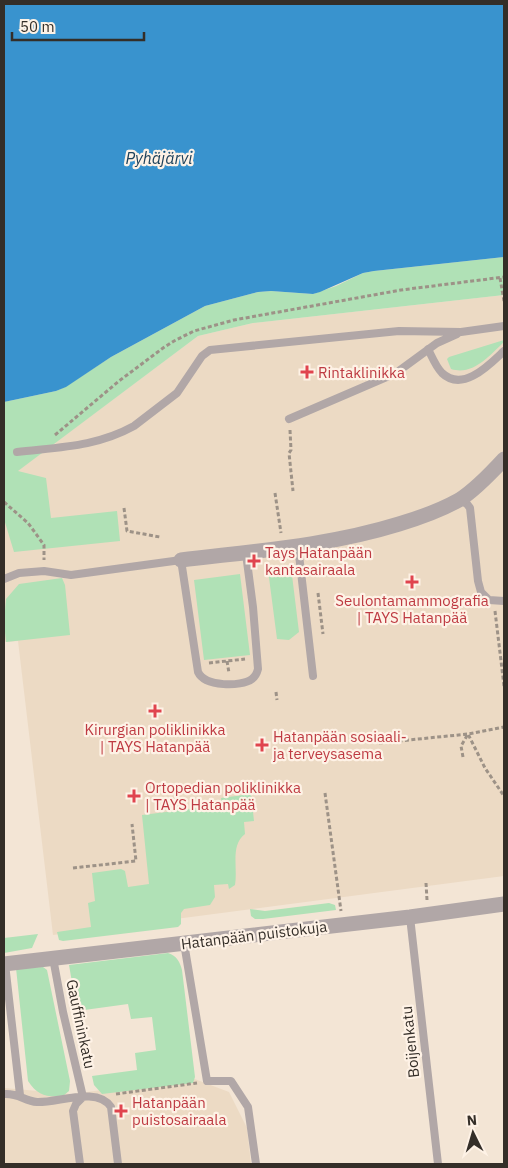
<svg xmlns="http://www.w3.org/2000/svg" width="508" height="1168" viewBox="0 0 508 1168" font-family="'IBM Plex Sans',sans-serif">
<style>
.built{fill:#ecdac4}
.green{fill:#b0e1b6}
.water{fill:#3993ce}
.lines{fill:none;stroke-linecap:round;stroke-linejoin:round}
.path{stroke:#9d9287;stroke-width:3;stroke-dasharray:4 2.5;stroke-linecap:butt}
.service{stroke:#b1a7a7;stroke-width:8}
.minor{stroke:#b1a7a7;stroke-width:15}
.health-dot{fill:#e0444e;stroke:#fef2e6;stroke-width:2}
.labels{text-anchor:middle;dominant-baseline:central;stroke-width:4.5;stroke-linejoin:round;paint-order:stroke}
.health-label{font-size:15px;fill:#be3a42;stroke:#fef2e6;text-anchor:start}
.street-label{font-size:15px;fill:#342e28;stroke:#fef2e6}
.water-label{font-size:16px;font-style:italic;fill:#1d415b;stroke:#fef2e6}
</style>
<rect width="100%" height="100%" fill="#f3e5d5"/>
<path class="built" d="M 504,295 L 504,876 L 53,935 L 18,641 L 4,642 L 4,481 L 198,336 L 253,323 Z
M 192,1078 L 229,1092 L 247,1128 L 251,1164 L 4,1164 L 4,1088 L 72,1094 Z"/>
<path class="green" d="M 504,257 L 504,295 L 253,323 L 198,336 L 18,471 L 46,478 L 51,518 L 117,511 L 120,541 L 14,552 L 4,519 L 4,402 L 56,391 L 65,387 L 111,357 L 205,306 L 258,292 L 271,291 L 313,294 L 336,286 L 363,273 L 374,271 Z
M 504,340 L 504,342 C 489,356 473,376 451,369 L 447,359 L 449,357 Z
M 291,567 L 299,632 L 289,640 L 277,639 L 268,570 Z
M 240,574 L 250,655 L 204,660 L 194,580 Z
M 62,578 L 65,585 L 70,635 L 6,642 L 4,622 L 6,599 L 19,584 Z
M 251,794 L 254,821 L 244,822 L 245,834 C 230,845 238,868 235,885 L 229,889 L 228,884 L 214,885 L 215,897 L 210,905 L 184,909 L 181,913 L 181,924 L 178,927 L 63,941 L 59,940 L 57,932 L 91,927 L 88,903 L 95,901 L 92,873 L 121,869 L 125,871 L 128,887 L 149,884 L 142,815 L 222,805 L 221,798 Z
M 329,903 L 335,905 L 336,910 L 263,919 L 255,919 L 251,916 L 250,909 L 265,911 Z
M 38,934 L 32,948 L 4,953 L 4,938 Z
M 168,953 C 177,956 180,962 182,970 L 195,1077 L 193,1083 L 102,1094 L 94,1085 L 92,1076 L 137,1070 L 135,1053 L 156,1050 L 152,1017 L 131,1019 L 128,1004 L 77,1011 L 69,965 Z
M 43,967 L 47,970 L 70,1081 L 69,1091 L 63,1096 C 46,1097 38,1096 28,1081 L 16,968 Z"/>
<path class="water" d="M 4,4 L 504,4 L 504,257 L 374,271 L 363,273 L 320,292 L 313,294 L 271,291 L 258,292 L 205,306 L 111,357 L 66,387 L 56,391 L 4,402 Z"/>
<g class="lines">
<path class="path" d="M 500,278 L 504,301
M 290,430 L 291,450 L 289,453 L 293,491
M 55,435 L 119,381 L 163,348 L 174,341 L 194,331 L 234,320 L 401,290 L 504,277
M 275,493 L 281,533
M 4,502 L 28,523 L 44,545 L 44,560
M 124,508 L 127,531 L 160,537
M 318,593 L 323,634
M 495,611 L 504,686
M 227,661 L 229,673
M 209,663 L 245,659
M 276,692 L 277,700
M 379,743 L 468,734 L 504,727
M 463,757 L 461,746 L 468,734 L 485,768 L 504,796
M 325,793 L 341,911
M 73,868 L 136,861 L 132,824
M 426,883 L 427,900
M 116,1094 L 197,1083"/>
<path class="service" d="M 428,349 C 432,357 436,367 442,373 C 463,393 490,364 504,351
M 289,419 L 396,373 L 437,343 L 457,334
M 17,452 C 59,447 96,447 134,426 L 177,393 L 202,356 L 210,350 L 399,331 L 461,332 L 504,326
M 459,500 L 467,504 L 470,508 L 478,581 L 481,592 L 489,600 L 504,601
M 298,546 L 313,676
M 4,579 L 19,573 L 44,571 L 71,575 L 181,560 L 198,672 C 205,687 241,687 252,679 C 256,676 257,673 258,669 L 253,607 L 246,554
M 410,917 L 438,1164
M 184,943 L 207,1081 L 231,1081 L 248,1107 L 256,1164
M 53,958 L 63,1012 L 83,1097
M 5,964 L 20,1095
M 4,1094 C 19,1093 24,1101 37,1102 C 58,1103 97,1086 111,1107 L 118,1164
M 80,1164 L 73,1111 L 76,1104 L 83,1097"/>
<path class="minor" d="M 181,560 C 255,551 328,546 399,524 C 419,518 441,510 459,500 C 475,490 492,472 504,459
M 4,964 L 410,917 L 504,904"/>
</g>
<g class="health-dot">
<path d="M304.5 364.5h5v5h5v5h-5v5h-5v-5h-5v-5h5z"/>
<path d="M251.5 553.5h5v5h5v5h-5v5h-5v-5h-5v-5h5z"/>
<path d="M409.5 574.5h5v5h5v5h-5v5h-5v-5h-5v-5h5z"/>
<path d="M152.5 703.5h5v5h5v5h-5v5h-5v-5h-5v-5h5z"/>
<path d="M259.5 737.5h5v5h5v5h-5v5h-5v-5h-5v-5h5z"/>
<path d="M131.5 788.5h5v5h5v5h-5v5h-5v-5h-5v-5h5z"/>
<path d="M118.5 1103.5h5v5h5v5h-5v5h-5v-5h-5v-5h5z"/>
</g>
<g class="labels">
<g class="health-label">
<text x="318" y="372">Rintaklinikka</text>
<text x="265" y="552">Tays Hatanpään<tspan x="265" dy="17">kantasairaala</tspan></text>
<text x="412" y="600" text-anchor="middle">Seulontamammografia<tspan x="412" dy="17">| TAYS Hatanpää</tspan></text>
<text x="155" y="729" text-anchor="middle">Kirurgian poliklinikka<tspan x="155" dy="17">| TAYS Hatanpää</tspan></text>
<text x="273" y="736">Hatanpään sosiaali-<tspan x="273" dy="17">ja terveysasema</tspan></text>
<text x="145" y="787">Ortopedian poliklinikka<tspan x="145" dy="17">| TAYS Hatanpää</tspan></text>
<text x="132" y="1102">Hatanpään<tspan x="132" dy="17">puistosairaala</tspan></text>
</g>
<g class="street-label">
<text transform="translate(254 935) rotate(-7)">Hatanpään puistokuja</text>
<text transform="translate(81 1024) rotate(78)">Gauffininkatu</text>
<text transform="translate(410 1042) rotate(-96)">Boijenkatu</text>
</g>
<g class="water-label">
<text x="159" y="158">Pyhäjärvi</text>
</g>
</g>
<rect width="508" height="1168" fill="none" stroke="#342e28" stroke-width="10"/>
<g transform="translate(473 1133) rotate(355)" stroke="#fef2e6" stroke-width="4" paint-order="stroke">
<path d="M0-4L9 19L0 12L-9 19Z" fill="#342e28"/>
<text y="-8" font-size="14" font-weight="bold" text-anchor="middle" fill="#342e28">N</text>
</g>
<path d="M12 32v8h132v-8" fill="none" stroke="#342e28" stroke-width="2.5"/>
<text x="20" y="32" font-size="15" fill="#342e28" stroke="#fef2e6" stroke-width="4" paint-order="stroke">50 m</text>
</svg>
